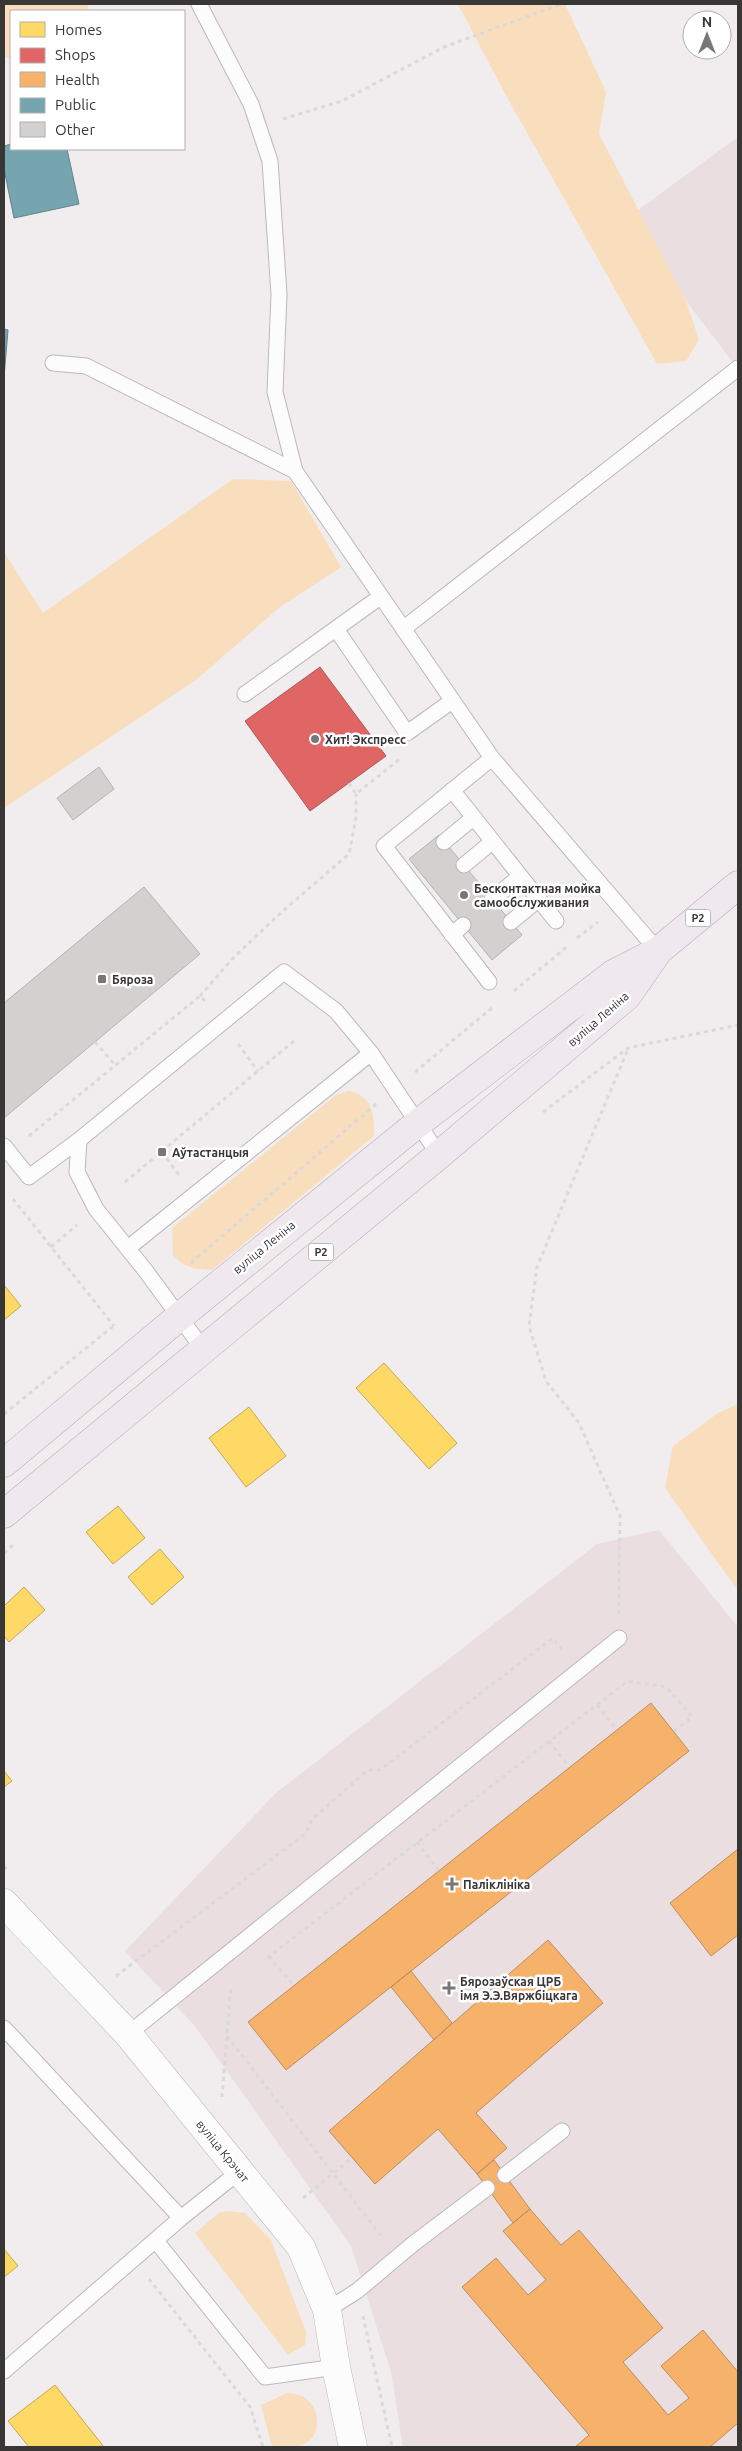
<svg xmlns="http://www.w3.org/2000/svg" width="742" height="2451" viewBox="0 0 742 2451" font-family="Ubuntu,sans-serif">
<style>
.built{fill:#ebdee1}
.green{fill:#f9debe}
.homes{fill:#ffd966;stroke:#c4a858}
.shops{fill:#e06666;stroke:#ae5858}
.health{fill:#f6b26b;stroke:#bd8d5b}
.public{fill:#76a5af;stroke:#64848b}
.building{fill:#d3d0d0;stroke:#b6b2b2}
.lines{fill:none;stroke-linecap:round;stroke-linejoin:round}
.service-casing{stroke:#bcb8b9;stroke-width:17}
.minor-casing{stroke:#bcb8b9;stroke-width:29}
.primary-casing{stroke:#bbacb8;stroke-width:29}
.path{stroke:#dad9d9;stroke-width:3;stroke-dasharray:4 4;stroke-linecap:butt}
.service{stroke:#fdfcfc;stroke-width:15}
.minor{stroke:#fdfcfc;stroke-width:28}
.primary{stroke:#efe8ef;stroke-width:28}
.poi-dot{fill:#797676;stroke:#fff;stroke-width:2}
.labels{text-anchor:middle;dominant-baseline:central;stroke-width:5;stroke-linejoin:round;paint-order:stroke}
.shield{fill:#fff;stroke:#747272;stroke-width:1}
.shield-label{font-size:11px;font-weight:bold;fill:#393636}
.poi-label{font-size:12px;font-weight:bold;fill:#393636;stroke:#fff;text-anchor:start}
.street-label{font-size:12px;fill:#393636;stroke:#fff}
</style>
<rect width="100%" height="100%" fill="#f1eced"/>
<path class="built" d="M 738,137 L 738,369 L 686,301 L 638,210 Z
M 659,1530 L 738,1627 L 738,2447 L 403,2447 L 391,2372 L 351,2246 L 194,2025 L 125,1951 L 276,1793 L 597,1544 Z"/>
<path class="green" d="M 4,4 L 88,4 L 89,11 L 11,11 L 11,59 L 4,56 Z
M 458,4 L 565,4 L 606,92 L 599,134 L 686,301 L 699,340 L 686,361 L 657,364 L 503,90 Z
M 233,479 L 291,481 L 341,567 L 280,607 L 196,680 L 4,808 L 4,552 L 43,613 Z
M 349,1091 C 374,1096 374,1115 374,1136 L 212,1270 C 195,1269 184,1268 173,1255 L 172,1228 L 336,1095 Z
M 738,1404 L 738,1591 L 665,1488 L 673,1446 L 718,1413 Z
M 228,2211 L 245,2213 L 271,2240 L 306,2332 L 305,2345 L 288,2355 L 195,2233 L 219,2213 Z
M 287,2393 C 321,2393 326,2434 304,2444 C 294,2449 282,2447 272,2447 L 261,2405 Z"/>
<path class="homes" d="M 4,1285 L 21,1306 L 4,1320 Z
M 384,1363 L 457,1443 L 429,1469 L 356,1388 Z
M 249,1407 L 286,1456 L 246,1487 L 209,1438 Z
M 118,1506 L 145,1538 L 113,1564 L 86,1532 Z
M 160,1549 L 184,1577 L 152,1605 L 128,1577 Z
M 24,1587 L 45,1610 L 9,1642 L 4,1636 L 4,1606 Z
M 4,1771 L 12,1781 L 4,1787 Z
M 4,2249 L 18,2266 L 4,2277 Z
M 55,2385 L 104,2447 L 29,2447 L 8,2421 Z"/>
<path class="shops" d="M 320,667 L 386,756 L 310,811 L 245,721 Z"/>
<path class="health" d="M 651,1703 L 689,1751 L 286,2070 L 248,2022 Z
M 738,1849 L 738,1935 L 711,1956 L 670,1903 Z
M 548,1940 L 603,2003 L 476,2113 L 507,2148 L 477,2174 L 438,2129 L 375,2184 L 329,2131 Z
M 411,1971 L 452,2023 L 434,2040 L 391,1987 Z
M 494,2160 L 530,2209 L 513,2223 L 477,2174 Z
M 530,2209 L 561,2245 L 579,2230 L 663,2328 L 623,2362 L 668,2415 L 689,2398 L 661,2366 L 703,2330 L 738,2372 L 738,2423 L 710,2447 L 575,2447 L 589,2435 L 462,2287 L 496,2258 L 528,2295 L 546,2280 L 503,2231 Z"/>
<path class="public" d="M 11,144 L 11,149 L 67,149 L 79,204 L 14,218 L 4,169 L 4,146 Z
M 4,329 L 8,330 L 4,377 Z"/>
<path class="building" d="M 99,767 L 114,789 L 73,820 L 57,798 Z
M 439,835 L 522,935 L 492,960 L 409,859 Z
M 144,887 L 200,954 L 4,1118 L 4,1003 Z"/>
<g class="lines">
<defs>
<path id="service" d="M 199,4 L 251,104 L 270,161 L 279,294 L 275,392 L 295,471
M 53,363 L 86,366 L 295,471 L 492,758 L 658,951
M 336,629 L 407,733 L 452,701
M 403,629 L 738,368
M 245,694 L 380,597
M 452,790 L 556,921
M 444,842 L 473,818
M 464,865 L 492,842
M 492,900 L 519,877
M 511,922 L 539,899
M 452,935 L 463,925
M 489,982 L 384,846 L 492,758
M 4,1146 L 29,1177 L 79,1140
M 128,1248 L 371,1053
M 203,1349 L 145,1270 L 96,1209 L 77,1172 L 79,1140 L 284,972 L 336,1011 L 371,1053 L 439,1155
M 4,2028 L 181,2218
M 128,2034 L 619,1638
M 505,2175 L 562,2131
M 156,2241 L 265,2377 L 336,2367
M 327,2310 L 357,2291 L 413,2244 L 487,2188
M 4,2371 L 181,2218 L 240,2171"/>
<path id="minor" d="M 4,1903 L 128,2034 L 301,2247 L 327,2310 L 336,2367 L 353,2447"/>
<path id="primary" d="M 4,1463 L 179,1317 L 417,1124 L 613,974 L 658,951 L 738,885
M 4,1514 L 439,1155 L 627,996 L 657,953"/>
</defs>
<use href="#service" class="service-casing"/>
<use href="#minor" class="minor-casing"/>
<use href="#primary" class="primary-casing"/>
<path class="path" d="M 283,119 L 342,101 L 444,47 L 562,4
M 349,783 L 356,794 L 401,758
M 577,938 L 598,922
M 514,991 L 569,945
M 200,996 L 234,957 L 284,910 L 349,854 L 356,818 L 356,794
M 95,1042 L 115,1065
M 238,1044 L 258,1071
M 415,1072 L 493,1007
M 543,1112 L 628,1048 L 738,1025
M 29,1136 L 200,996 L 207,1003
M 162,1152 L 179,1175
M 125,1182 L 295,1040
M 13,1199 L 114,1326
M 51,1247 L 77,1225
M 191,1263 L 376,1104
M 4,1414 L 116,1324
M 4,1553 L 13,1545
M 619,1614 L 620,1516 L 579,1423 L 546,1381 L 529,1326 L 537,1267 L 628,1049
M 597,1705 L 617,1730
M 549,1741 L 569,1767
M 417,1842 L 439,1871
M 4,1866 L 9,1872
M 269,1956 L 294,1986
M 267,1958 L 628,1681 L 666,1687 L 692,1717 L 674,1731
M 116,1976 L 306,1833 L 312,1819 L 368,1770 L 380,1770 L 553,1638 L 563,1651
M 227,2036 L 382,2237
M 222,2097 L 231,1986
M 303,2198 L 352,2158
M 149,2279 L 250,2407 L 263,2447
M 363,2316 L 392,2447"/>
<use href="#service" class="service"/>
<use href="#minor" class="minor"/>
<use href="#primary" class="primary"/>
</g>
<g class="poi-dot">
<circle cx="315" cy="739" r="5"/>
<circle cx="464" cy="895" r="5"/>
<rect x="97" y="974" width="10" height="10" rx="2.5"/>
<rect x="157" y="1147" width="10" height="10" rx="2.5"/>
<path d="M449.5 1876.5h5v5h5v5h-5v5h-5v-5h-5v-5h5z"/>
<path d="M446.5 1980.5h5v5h5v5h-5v5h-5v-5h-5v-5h5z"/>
</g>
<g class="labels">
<g class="shield">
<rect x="685.5" y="909.5" width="25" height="17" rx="4"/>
<rect x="308.5" y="1243.5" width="25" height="17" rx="4"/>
</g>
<g class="shield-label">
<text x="698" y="918">Р2</text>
<text x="321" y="1252">Р2</text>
</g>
<g class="poi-label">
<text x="325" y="739">Хит! Экспресс</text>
<text x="474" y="888">Бесконтактная мойка<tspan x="474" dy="14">самообслуживания</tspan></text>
<text x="112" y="979">Бяроза</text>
<text x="172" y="1152">Аўтастанцыя</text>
<text x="463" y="1884">Паліклініка</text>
<text x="460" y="1981">Бярозаўская ЦРБ<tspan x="460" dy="14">імя Э.Э.Вяржбіцкага</tspan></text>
</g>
<g class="street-label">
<text transform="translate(598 1019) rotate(-41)">вуліца Леніна</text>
<text transform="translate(264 1247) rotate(-39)">вуліца Леніна</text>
<text transform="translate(223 2151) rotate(51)">вуліца Крэчат</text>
</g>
</g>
<rect width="742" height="2451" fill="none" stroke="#393636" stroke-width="10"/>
<rect x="10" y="10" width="175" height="140" fill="#ffffff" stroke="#b0afaf"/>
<rect x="20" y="22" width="25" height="15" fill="#ffd966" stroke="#b0afaf"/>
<text x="55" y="35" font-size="15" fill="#393636">Homes</text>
<rect x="20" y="48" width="25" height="15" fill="#e06666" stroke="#b0afaf"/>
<text x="55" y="60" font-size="15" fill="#393636">Shops</text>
<rect x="20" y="72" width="25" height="15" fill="#f6b26b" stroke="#b0afaf"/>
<text x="55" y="85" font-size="15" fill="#393636">Health</text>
<rect x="20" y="98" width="25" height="15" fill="#76a5af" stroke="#b0afaf"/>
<text x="55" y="110" font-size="15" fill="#393636">Public</text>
<rect x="20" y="122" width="25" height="15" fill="#d3d0d0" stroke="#b0afaf"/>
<text x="55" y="135" font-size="15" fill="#393636">Other</text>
<g transform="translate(707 35)"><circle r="24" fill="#ffffff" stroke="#b0afaf"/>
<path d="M0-4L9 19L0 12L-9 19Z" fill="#797676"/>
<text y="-8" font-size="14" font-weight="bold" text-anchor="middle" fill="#393636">N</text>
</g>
</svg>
